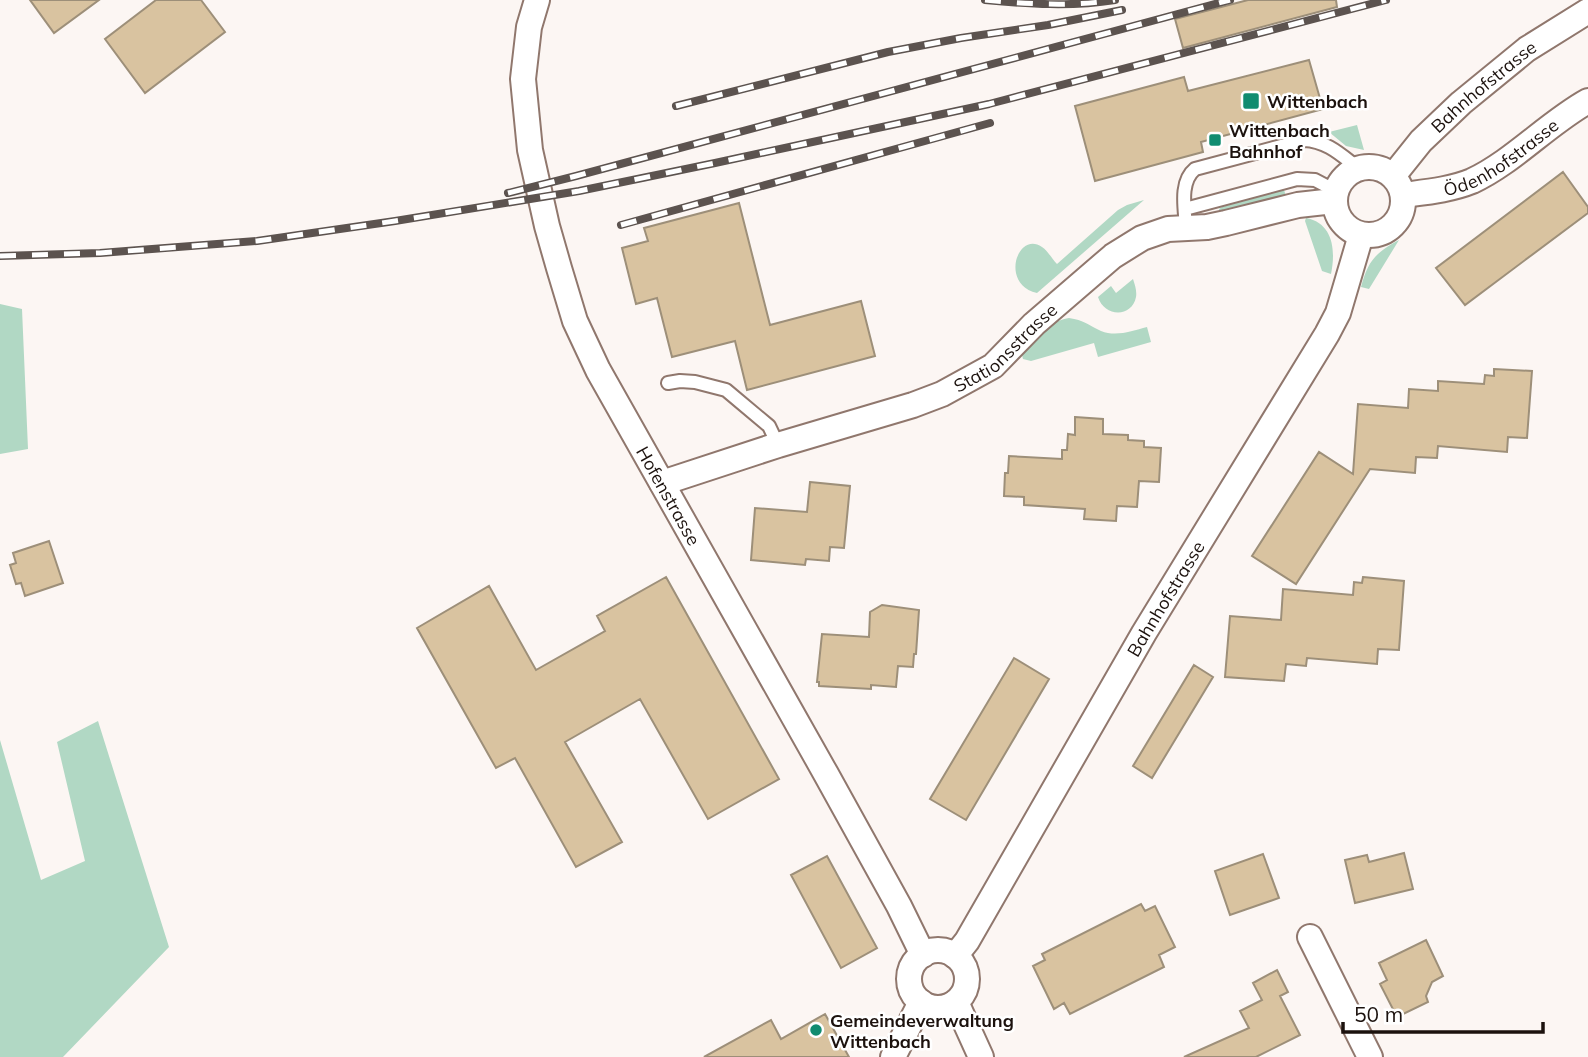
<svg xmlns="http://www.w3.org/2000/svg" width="1588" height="1057" viewBox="0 0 1588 1057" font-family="Mulish,sans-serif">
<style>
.green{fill:#b1d8c4}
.building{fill:#d9c3a0;stroke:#9d8f79;stroke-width:2}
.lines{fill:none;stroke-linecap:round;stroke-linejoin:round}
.lane-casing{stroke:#90776d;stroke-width:16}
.street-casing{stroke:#90776d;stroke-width:28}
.lane{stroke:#fff;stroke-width:12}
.street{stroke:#fff;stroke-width:24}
.rail-casing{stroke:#5c534f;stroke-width:8}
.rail{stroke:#fff;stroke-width:5;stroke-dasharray:16;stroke-linecap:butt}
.poi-dot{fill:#118c70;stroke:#fff;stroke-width:2.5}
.labels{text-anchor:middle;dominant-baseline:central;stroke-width:5;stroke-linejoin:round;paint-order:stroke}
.street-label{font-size:18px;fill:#1c120e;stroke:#fff}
.poi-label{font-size:18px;font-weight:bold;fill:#1c120e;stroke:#fff;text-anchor:start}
</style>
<rect width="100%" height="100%" fill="#fcf6f3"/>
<path class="green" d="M 1357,125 L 1364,150 L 1346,146 L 1329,132 Z
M 1284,190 L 1286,196 L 1228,212 L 1219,211 L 1219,209 L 1222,207 Z
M 1144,200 L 1037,293 C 999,284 1018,230 1042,247 C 1048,251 1052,259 1057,264 L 1118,210 L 1127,205 Z
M 1306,218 C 1333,223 1336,250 1331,274 L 1322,271 L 1305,221 Z
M 1399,240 L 1369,289 L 1361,287 C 1368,261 1375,253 1399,240 Z
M 1133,279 C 1135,285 1137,291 1136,297 C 1132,318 1104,317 1098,297 L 1111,286 L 1116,293 Z
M 0,304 L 22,309 L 28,449 L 0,454 Z
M 1069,318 C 1084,320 1088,325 1101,331 C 1116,337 1132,331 1147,327 L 1151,342 L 1098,357 L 1094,343 L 1031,361 L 1023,359 L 1021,351 C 1036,338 1049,321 1069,318 Z
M 98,721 L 169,947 L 63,1057 L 0,1057 L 0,740 L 41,880 L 85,861 L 57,742 Z"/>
<path class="building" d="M 30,0 L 99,0 L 54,33 Z
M 156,0 L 201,0 L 225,32 L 145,93 L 105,39 Z
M 1248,0 L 1336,0 L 1337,7 L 1183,48 L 1175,19 Z
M 1309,60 L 1323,109 L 1201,142 L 1203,152 L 1095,181 L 1075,106 L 1184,77 L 1188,91 Z
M 1563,172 L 1588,207 L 1588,213 L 1465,305 L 1436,268 Z
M 739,203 L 770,325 L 861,301 L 875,356 L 747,390 L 735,341 L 672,357 L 657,298 L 636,304 L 622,248 L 648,241 L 644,228 Z
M 1494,369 L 1532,371 L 1527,438 L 1508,437 L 1507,452 L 1438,446 L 1437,458 L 1416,457 L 1415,473 L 1370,469 L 1296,584 L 1252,556 L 1319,452 L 1353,474 L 1358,404 L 1408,408 L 1409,389 L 1438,391 L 1438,381 L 1484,384 L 1485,375 L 1494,376 Z
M 1075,417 L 1103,419 L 1103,434 L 1128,435 L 1128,440 L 1144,441 L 1144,447 L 1161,448 L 1159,482 L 1139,481 L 1137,507 L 1117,506 L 1116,521 L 1084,519 L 1085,509 L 1024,505 L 1024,497 L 1004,496 L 1005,473 L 1008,473 L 1009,456 L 1062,459 L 1062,450 L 1067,450 L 1068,434 L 1075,435 Z
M 810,482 L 850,486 L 844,548 L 830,547 L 829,561 L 806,559 L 805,565 L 751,560 L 755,508 L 807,512 Z
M 49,541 L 63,583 L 25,596 L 21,583 L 16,584 L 10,565 L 16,563 L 13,553 Z
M 666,577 L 779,779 L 708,819 L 640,699 L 565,742 L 622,842 L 576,867 L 515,758 L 496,768 L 417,628 L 489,586 L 536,670 L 605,631 L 597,616 Z
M 1363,577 L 1404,581 L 1399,650 L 1378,649 L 1377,664 L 1307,658 L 1306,666 L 1286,664 L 1284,681 L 1225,677 L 1230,616 L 1281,620 L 1283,589 L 1353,595 L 1354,582 L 1362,583 Z
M 882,605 L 919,610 L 916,654 L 914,654 L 913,667 L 898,666 L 896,687 L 871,685 L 871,689 L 819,686 L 819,682 L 817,682 L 822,634 L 869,637 L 870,612 Z
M 1014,658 L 1049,679 L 966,820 L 930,799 Z
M 1194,665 L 1213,677 L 1152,778 L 1133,766 Z
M 1404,853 L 1413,889 L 1355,903 L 1345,860 L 1367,855 L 1369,862 Z
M 1263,854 L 1279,898 L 1230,915 L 1215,871 Z
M 827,856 L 877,948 L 841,968 L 791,875 Z
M 1141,904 L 1145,911 L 1155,906 L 1175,947 L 1159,955 L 1164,967 L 1070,1014 L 1064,1003 L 1054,1009 L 1033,966 L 1045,960 L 1042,954 Z
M 1426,940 L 1443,976 L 1432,982 L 1426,996 L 1428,1002 L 1397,1017 L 1380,984 L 1387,980 L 1379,963 Z
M 1277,970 L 1288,992 L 1280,996 L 1300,1035 L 1256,1057 L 1184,1057 L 1249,1028 L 1240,1011 L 1262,1000 L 1253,983 Z
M 825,1014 L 849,1057 L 704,1057 L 771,1020 L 781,1039 Z"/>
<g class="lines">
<defs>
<path id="lane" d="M 1185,209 L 1297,179 L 1315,180 L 1336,191
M 1186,227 C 1185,209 1179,182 1195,169 L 1304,140 C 1327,141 1341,155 1358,168
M 668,383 L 680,381 L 695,382 L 726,390 L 769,426 L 778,445"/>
<g id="street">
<path id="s1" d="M 537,0 L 529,27 L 523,79 L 530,150 L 547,226 L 559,268 L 575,321 L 598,370 L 826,774 L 899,906 L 923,955"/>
<circle cx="1369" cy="201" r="34"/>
<path id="s2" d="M 1393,176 L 1421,141 L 1461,103 L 1527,49 L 1588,11"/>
<path id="s3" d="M 1403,195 C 1426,192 1450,190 1472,181 C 1513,162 1548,123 1588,101"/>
<path id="s4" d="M 662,483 L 778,445 L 913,405 L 942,394 L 993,366 L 1034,324 L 1113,256 L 1142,238 L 1168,229 L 1207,227 L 1226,223 L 1298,205 L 1334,201"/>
<path d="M 1310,937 L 1370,1057"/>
<circle cx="938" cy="979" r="29"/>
<path id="s5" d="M 955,956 L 967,941 L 1144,633 L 1327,334 L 1338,313 L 1361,235"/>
<path d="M 956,1002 L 981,1057"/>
<path d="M 893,1057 L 921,1002"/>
</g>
</defs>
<use href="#lane" class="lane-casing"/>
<use href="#street" class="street-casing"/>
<use href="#lane" class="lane"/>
<use href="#street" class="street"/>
<defs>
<path id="rail" d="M 985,0 C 1028,4 1072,7 1115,0
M 676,106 L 888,52 L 961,38 L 1048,25 L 1122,10
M 508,193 L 576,176 L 1230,0
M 621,225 L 990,123
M 0,256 L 100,253 L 257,241 L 395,221 L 579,191 L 715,163 L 989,104 L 1386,0"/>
</defs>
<use href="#rail" class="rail-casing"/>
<use href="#rail" class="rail"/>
</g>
<g class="poi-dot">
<rect x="1242" y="92" width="18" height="18" rx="3.5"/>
<rect x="1208" y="133" width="14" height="14" rx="3.5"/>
<circle cx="816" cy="1030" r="7"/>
</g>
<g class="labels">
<g class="street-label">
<text stroke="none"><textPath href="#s2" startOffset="128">Bahnhofstrasse</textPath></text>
<text stroke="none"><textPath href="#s3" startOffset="107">Ödenhofstrasse</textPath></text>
<text stroke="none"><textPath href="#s4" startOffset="373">Stationsstrasse</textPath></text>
<text stroke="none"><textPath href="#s1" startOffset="527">Hofenstrasse</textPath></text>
<text stroke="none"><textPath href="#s5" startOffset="415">Bahnhofstrasse</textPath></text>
</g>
<g class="poi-label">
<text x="1267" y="101">Wittenbach</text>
<text x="1229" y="130">Wittenbach<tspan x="1229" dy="21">Bahnhof</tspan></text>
<text x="830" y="1020">Gemeindeverwaltung<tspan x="830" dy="21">Wittenbach</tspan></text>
</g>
</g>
<path d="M1343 1022v10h200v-10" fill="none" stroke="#1c120e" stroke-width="3.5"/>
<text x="1354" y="1022" font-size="21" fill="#1c120e" stroke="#ffffff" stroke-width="5" paint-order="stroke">50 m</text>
</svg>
